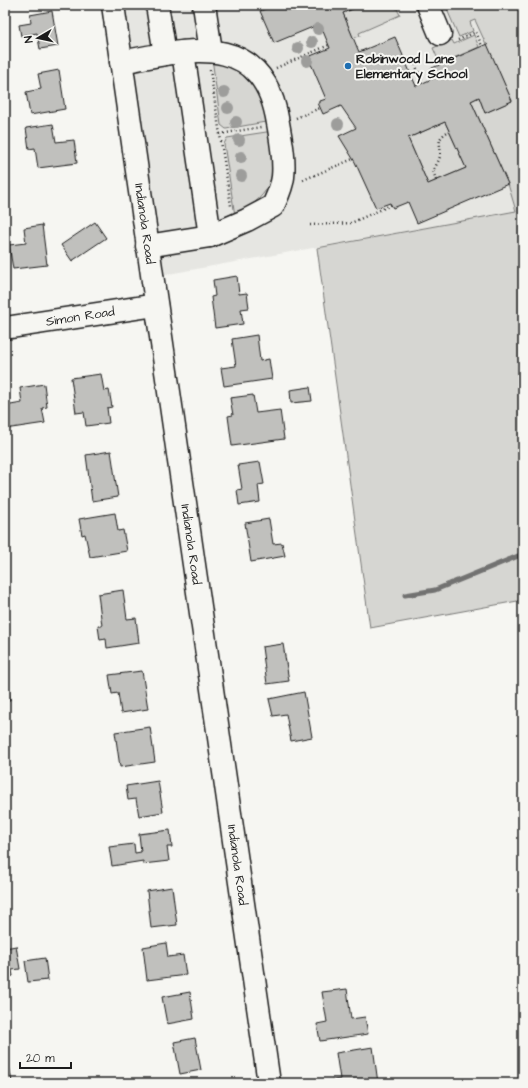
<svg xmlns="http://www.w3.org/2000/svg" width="528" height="1088" viewBox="0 0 528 1088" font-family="'Architects Daughter',sans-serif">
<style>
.built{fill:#e6e6e2}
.green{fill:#d6d6d2;stroke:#797977}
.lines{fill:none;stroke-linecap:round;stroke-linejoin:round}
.stream{stroke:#727271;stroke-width:5}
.building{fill:#c0c0bd;stroke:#1c1c1c;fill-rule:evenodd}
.minor-casing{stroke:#1c1c1c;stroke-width:25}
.path{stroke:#1c1c1c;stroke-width:2.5;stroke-dasharray:1 3;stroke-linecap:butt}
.minor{stroke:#f6f6f2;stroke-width:22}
.tree{fill:#9d9d9b}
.poi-dot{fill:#1f6fb2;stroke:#f6f6f2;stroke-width:1.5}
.labels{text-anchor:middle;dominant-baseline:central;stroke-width:4;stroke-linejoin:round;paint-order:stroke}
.poi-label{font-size:13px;font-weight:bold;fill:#1c1c1c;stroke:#f6f6f2;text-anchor:start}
.street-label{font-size:13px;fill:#1c1c1c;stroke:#f6f6f2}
</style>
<rect width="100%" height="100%" fill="#f6f6f2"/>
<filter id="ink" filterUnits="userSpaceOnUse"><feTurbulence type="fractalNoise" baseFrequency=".025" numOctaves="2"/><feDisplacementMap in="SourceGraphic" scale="8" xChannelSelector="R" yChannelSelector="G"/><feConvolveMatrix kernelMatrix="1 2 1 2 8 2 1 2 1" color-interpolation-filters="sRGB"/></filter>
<g filter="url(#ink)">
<path class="built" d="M 113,5 L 523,5 L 523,210 L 152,277 Z"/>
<path class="green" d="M 362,5 L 395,5 L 400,15 L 359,33 L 360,36 L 353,38 L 343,13 Z
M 445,5 L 523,5 L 523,600 L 370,628 L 317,248 L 516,211 L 508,184 L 471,101 L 479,97 L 485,113 L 512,101 L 475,20 L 470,22 L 473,31 L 459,37 Z
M 474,35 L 479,47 L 440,64 L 433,48 L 452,40 L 454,44 Z
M 212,58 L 229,63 L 252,80 L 271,121 L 226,129 L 221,125 Z
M 445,122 L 466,168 L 428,184 L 408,138 Z
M 273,131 C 277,174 275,193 235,216 L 224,144 L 227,138 Z"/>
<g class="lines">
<path class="stream" d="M 405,595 L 435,590 L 523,554"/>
</g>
<path class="building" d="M 269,5 L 362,5 L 343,13 L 359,52 L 395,37 L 416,86 L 434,78 L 430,69 L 487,44 L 512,101 L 485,113 L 479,97 L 471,101 L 508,184 L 417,223 L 408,202 L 393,208 L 390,203 L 376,208 L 355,162 L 339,136 L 356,128 L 341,106 L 323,114 L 318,103 L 320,103 L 320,101 L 326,99 L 308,57 L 330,48 L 320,24 L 274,43 L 260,11 L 270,7 ZM 445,122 L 466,168 L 428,184 L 408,138 Z
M 52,11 L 58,46 L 40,49 L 37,33 L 21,36 L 19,25 L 31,23 L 30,15 Z
M 59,70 L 65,109 L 30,115 L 26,92 L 41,89 L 38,74 Z
M 53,124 L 56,142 L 74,140 L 77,163 L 38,168 L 35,148 L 29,149 L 26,128 Z
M 95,222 L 106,238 L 72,261 L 61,245 Z
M 42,225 L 47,265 L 13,269 L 9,245 L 26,243 L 24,228 Z
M 237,276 L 239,294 L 247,293 L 249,308 L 241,309 L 243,324 L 215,328 L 211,297 L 215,296 L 213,280 Z
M 257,335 L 260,361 L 269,359 L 272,379 L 224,386 L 221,368 L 236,366 L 232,339 Z
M 101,374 L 104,391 L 109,390 L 112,407 L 107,408 L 109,423 L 86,426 L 84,412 L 76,413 L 71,378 Z
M 44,384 L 47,407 L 42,408 L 45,423 L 5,429 L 5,406 L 22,403 L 20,388 Z
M 310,387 L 312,401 L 291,403 L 290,390 Z
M 253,395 L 256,413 L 280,410 L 284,439 L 232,446 L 228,416 L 233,415 L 230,398 Z
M 111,451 L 118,497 L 92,501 L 86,455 Z
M 260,462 L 264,484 L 258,485 L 260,502 L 239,505 L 237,490 L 242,489 L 238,465 Z
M 115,513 L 118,531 L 123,530 L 127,551 L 90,557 L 85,534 L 82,535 L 79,519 Z
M 269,519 L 273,544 L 282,543 L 285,556 L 251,562 L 245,523 Z
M 123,590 L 127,619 L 136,618 L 139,643 L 107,648 L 106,639 L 100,640 L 98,626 L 102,626 L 98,594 Z
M 283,644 L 289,681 L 267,684 L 262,647 Z
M 142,671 L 148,709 L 121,713 L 118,693 L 112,694 L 109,675 Z
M 8,684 L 10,700 L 5,701 L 5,685 Z
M 304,692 L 312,737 L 291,741 L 286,714 L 273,716 L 269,699 Z
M 150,727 L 155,762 L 120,767 L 115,732 Z
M 158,781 L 163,812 L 139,816 L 136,799 L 128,800 L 126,786 Z
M 170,830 L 172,847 L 167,847 L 169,861 L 143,864 L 143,861 L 112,866 L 109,847 L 134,844 L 135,853 L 141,852 L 139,834 Z
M 172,887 L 177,925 L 151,928 L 147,891 Z
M 166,943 L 168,957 L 183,955 L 186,975 L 147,980 L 143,947 Z
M 16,946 L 20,969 L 12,970 L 13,976 L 5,978 L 5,948 Z
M 45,958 L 48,980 L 28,982 L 25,961 Z
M 347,989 L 351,1019 L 365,1017 L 368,1034 L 320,1041 L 317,1024 L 327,1022 L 322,992 Z
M 190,992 L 194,1019 L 167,1024 L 162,997 Z
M 195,1038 L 201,1070 L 180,1074 L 174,1042 Z
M 373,1047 L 378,1083 L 326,1083 L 326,1081 L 340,1079 L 336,1053 Z
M 9,1065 L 12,1083 L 5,1083 L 5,1066 Z"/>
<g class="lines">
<defs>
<g id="minor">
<path id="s1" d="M 113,5 L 269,1083"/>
<path d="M 157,5 L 165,54"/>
<path d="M 204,5 L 211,51"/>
<path d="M 428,5 L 440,34"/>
<path d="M 183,52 L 210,236"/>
<path d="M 121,62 C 191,49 263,30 278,123 C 281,140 285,159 283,177 C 282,187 277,197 273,206 L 247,220 L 210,236 L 147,246"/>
<path id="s2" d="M 5,328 L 156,305"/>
</g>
</defs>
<use href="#minor" class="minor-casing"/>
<path class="path" d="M 458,40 L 476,32 L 482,46
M 412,57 L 423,83
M 276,68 L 329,45
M 210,70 L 231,206
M 296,118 L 320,108
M 220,134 L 261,127
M 303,180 L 353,159
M 436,180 L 433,171 C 435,166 439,162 440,156 C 442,143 434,140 449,131
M 310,225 L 351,223 L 391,205"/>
<use href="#minor" class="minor"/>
</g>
<g class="tree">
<circle cx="318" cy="29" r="6"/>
<circle cx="312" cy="42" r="6"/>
<circle cx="298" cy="48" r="6"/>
<circle cx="307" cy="61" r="6"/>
<circle cx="224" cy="92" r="6"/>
<circle cx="228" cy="108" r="6"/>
<circle cx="236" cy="122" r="6"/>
<circle cx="338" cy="124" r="6"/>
<circle cx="239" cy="140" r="6"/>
<circle cx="241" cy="157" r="6"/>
<circle cx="241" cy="176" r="6"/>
</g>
</g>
<circle class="poi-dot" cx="348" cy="66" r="4"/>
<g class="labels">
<g class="poi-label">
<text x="356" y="59">Robinwood Lane<tspan x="356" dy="15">Elementary School</tspan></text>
</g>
<g class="street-label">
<text stroke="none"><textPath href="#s1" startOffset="221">Indianola Road</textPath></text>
<text stroke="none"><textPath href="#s2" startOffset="76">Simon Road</textPath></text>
<text stroke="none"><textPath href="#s1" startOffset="545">Indianola Road</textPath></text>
<text stroke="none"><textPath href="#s1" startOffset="869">Indianola Road</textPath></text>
</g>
</g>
<rect width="528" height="1088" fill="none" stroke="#f6f6f2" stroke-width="20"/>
<rect x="10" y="10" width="508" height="1068" fill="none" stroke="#1c1c1c" stroke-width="1.5" filter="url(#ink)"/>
<g transform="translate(38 38) rotate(261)" stroke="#f6f6f2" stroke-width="3" paint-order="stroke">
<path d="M0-3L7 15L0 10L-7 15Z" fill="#1c1c1c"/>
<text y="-6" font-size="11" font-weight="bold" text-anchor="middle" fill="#1c1c1c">N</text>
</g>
<path d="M20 1062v6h51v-6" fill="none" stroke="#1c1c1c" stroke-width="2"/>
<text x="26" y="1062" font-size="12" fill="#1c1c1c" stroke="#f6f6f2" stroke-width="3" paint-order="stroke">20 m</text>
</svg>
